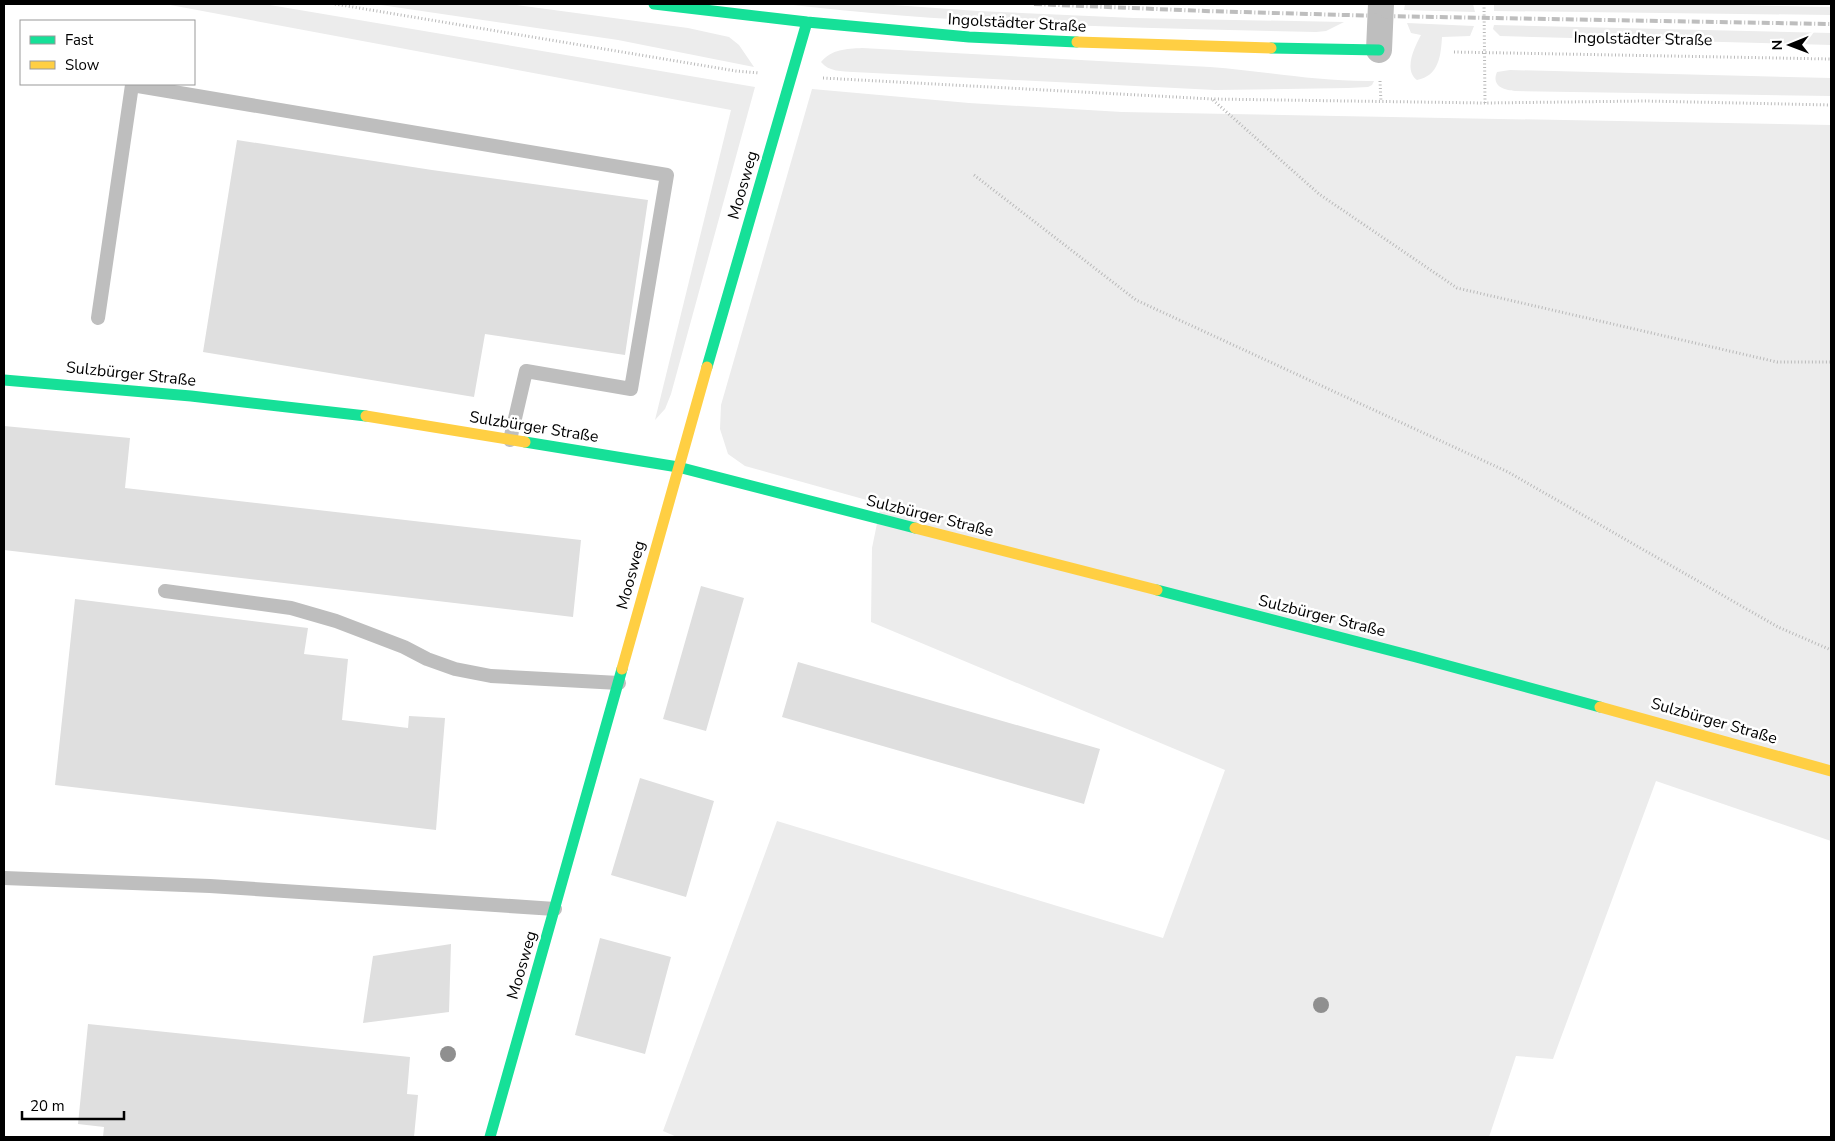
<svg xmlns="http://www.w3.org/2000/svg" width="1835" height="1141" viewBox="0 0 1835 1141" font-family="'Nunito Sans',sans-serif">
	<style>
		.green { fill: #ececec }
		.building { fill: #dfdfdf }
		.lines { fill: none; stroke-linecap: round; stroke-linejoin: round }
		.path { stroke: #b9b9b9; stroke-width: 3; stroke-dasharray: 1 2.5; stroke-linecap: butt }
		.lane { stroke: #bebebe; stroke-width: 14 }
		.street { stroke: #bebebe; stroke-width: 26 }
		.fast { stroke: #16e098; stroke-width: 11 }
		.slow { stroke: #ffcf43; stroke-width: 11 }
		.rail { stroke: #bebebe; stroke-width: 4; stroke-dasharray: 8 2.5 1 2.5; stroke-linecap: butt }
		.tree { fill: #8f8f8f }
		.labels { text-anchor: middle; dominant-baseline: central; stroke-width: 5; stroke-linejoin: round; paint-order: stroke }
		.street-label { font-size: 16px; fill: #000; stroke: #fff }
	</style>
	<rect width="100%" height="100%" fill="#fff"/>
	<path class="green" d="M165 4H264L755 87 671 394 665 409 655 420 731 110Z
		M374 4H509L688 28 729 37 739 45 754 67 618 40Z
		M784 4H879L978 11 1134 18 1344 22 1326 31 1316 32C1139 28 961 25 784 4Z
		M1405 4H1473L1475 12 1404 10Z
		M1494 4H1686L1831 7V15L1494 11Z
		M1407 23 1474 26 1470 36 1442 37C1441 55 1439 76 1417 80 1403 70 1415 46 1421 35L1411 33Z
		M1494 25 1831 33V45L1500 36 1493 29Z
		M862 48 1210 67C1265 71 1318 82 1374 81L1372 85 1368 87 1348 88 1215 90 853 72C842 71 829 72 821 62 832 49 846 49 862 48Z
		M1510 70 1831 78V96L1515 91C1504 90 1491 86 1497 72Z
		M812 89 969 103 1122 112 1831 125V841L1656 781 1553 1059 1516 1056 1489 1137H677L663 1131 777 821 1163 938 1225 770 871 622 872 548 881 504 745 466 728 454 720 429 721 405Z"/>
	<path class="building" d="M237 140 432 170 648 200 625 355 485 334 474 397 203 352Z
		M4 426 130 438 125 488 581 540 573 617 4 550Z
		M701 586 744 598 706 731 663 719Z
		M75 599 308 628 304 654 348 659 342 720 408 728 409 716 445 718 436 830 55 785Z
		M798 662 1100 749 1084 804 782 717Z
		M640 778 714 801 686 897 611 875Z
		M600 938 671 957 645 1054 575 1035Z
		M451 944 449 1012 363 1023 373 956Z
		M88 1024 410 1057 407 1094 418 1095 414 1137H103L104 1127 78 1124Z"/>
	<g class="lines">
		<path class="path" d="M335 4 736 71 759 73
			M1484 4 1485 103
			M1454 52 1831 59
			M823 78 1212 99 1485 103 1646 101 1831 105
			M1380 81 1381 102
			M1213 100 1319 194 1457 288 1777 362H1831
			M974 175 1136 300 1508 472 1778 627 1831 650"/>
		<path class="lane" d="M98 318 132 85 667 175 631 389 526 371 510 440
			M165 591 291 608 336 621 404 647 427 659 455 669 491 676 619 683
			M4 878 210 886 555 909"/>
		<path class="street" d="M1379 50 1381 4"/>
		<path class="fast" d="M654 4 807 22 969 37 1077 42
			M1271 48 1379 50
			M707 367 807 22
			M4 380 191 396 366 416
			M525 442 678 467 915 528
			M1157 590 1416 657 1600 707
			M490 1137 622 669"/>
		<path class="slow" d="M1077 42 1271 48
			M366 416 525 442
			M915 528 1157 590
			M622 669 707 367
			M1600 707 1831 771"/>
		<path class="rail" d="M1034 4 1205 11 1381 16 1831 24"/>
	</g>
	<g class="tree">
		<circle cx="1321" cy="1005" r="8"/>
		<circle cx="448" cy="1054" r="8"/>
	</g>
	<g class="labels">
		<g class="street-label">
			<text transform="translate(1017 23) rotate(3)">Ingolstädter Straße</text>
			<text transform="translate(1643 39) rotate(1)">Ingolstädter Straße</text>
			<text transform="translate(743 185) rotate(-74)">Moosweg</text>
			<text transform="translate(131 374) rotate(6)">Sulzbürger Straße</text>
			<text transform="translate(534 427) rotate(9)">Sulzbürger Straße</text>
			<text transform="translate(930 516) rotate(14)">Sulzbürger Straße</text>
			<text transform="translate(631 575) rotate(-75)">Moosweg</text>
			<text transform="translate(1322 616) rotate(14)">Sulzbürger Straße</text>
			<text transform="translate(1714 721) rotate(16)">Sulzbürger Straße</text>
			<text transform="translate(522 965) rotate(-74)">Moosweg</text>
		</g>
	</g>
	<rect width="1835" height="1141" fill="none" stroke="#000000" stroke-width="10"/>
	<rect x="20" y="20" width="175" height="65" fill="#ffffff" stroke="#999999"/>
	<rect x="30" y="36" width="25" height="8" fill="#16e098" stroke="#999999"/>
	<text x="65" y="45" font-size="15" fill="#000000">Fast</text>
	<rect x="30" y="61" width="25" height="8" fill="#ffcf43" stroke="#999999"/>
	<text x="65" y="70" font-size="15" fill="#000000">Slow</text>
	<g transform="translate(1790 45) rotate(269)" stroke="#ffffff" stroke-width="4" paint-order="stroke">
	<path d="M0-4L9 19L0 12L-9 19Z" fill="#000000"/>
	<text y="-8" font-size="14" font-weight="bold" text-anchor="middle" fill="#000000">N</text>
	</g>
	<path d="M22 1111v8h102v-8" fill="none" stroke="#000000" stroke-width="2.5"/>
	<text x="30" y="1111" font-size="15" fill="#000000" stroke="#ffffff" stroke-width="4" paint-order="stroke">20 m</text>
</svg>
